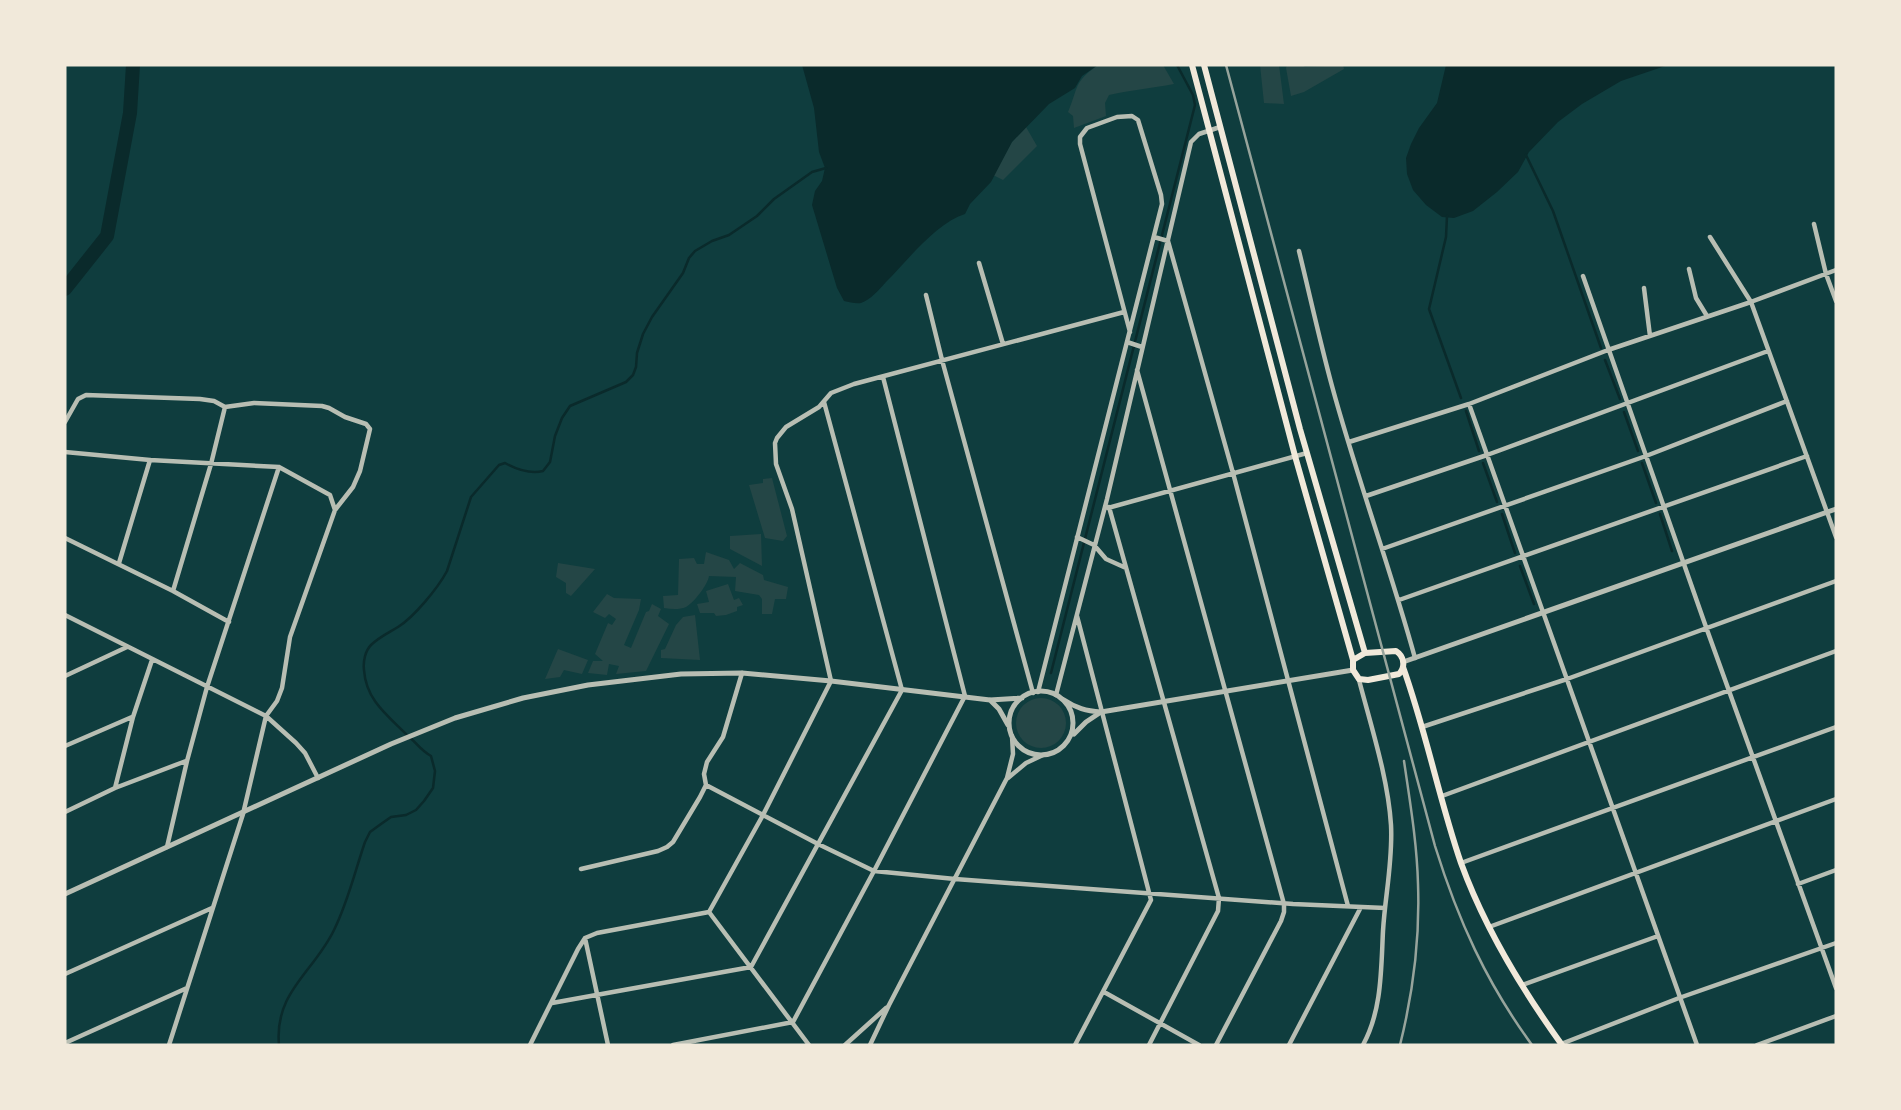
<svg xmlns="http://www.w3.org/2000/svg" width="1901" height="1110" viewBox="0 0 1901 1110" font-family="'IBM Plex Sans',sans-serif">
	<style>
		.green { fill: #244646 }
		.water { fill: #0a2a2b }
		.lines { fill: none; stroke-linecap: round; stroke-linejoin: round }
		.stream { stroke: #0a2a2b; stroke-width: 2.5 }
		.river { stroke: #0a2a2b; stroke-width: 14 }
		.minor { stroke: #b8beb3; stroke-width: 4.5 }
		.tertiary { stroke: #b8beb3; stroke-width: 5 }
		.secondary { stroke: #f1e9da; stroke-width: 6 }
		.rail { stroke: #97a49c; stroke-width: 2.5 }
	</style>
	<rect width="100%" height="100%" fill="#0f3d3e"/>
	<path class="green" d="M1098 65H1163L1174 84C1152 88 1131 90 1109 95L1105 103 1106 116 1074 128 1073 116 1068 112C1079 86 1073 83 1098 65Z
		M1260 65H1279L1284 104 1264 103Z
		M1287 65H1302L1305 67 1343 65 1344 69 1304 92 1291 96 1286 68Z
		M1026 127 1037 146 1003 180 993 175 1012 142Z
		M772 478 787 536 783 541 765 538 749 485 763 483V479Z
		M761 534 762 566 730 549V536Z
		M706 552 729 560 734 569 740 563 763 575 764 580 788 587 786 599H775L772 614H762V599L759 595 735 591 736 577 709 576C708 584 694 603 686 607 679 610 671 609 664 608L663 596 678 595 679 559 694 558 697 564H704Z
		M558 563 595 569 571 596 566 593V583L556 577Z
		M728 584 734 600 739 598 743 605 737 607V611L726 615 716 616 714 613H700L697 604 709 602 706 591Z
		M607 594 614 598 641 599 639 610 624 645 631 648 646 612 649 611 652 604 661 609 658 616 669 624 646 671 616 674 619 666 609 664 607 675 588 673 593 661H603L595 654 608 623 612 625 616 619 609 614 605 618 593 612Z
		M695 615 700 660 661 658V650L665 649 676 625 683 617Z
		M558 649 588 660 582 674 564 670 560 677 545 679Z
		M1016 723a25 25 0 1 1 50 0a25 25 0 1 1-50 0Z"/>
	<path class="water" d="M802 65H1098L1082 76 1075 88 1049 104 1012 142 991 182 970 204 965 214C936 223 908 260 886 282 880 289 870 300 861 303 856 304 849 302 844 301L837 288 812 205 815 191 822 181 825 168 819 152 814 108Z
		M1446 65H1668L1621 81 1582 104 1558 122 1529 152 1518 172 1497 192 1473 211 1454 218 1442 217 1426 205 1413 190 1407 174 1406 158 1411 144 1419 128 1437 103Z"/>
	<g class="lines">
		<path class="stream" d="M1526 155 1553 211 1601 348
			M1447 216 1446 237 1429 309 1461 398
			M1605 360 1620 399
			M1466 411 1479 451
			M1624 412 1638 451
			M1483 463 1497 502
			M1642 463 1656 503
			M1502 514 1515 553
			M1660 514 1672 551
			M1520 566 1534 604
			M1051 673 1195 105 1193 95 1177 65
			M279 1045C274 992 314 972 334 930 348 902 355 871 365 842L370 832 381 824 391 817 406 815 416 810 424 801 433 788 435 771 431 756C420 750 416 742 407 735 387 715 366 700 364 670 363 662 365 651 371 645 379 637 388 633 398 627 414 617 438 588 447 571L471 497 499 465 505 463C516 469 531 474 543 471L550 462 555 436 562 418 570 406 626 382 633 375 636 367 637 353 643 334 652 317 683 273 689 258 695 251 712 241 729 235 757 216 774 199 812 172 826 168"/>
		<path class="river" d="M65 289 107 236 130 113 133 65"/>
		<path class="minor" d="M1814 224 1826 274 1836 301
			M1154 237 1168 241 1233 473 1348 906
			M1710 237 1751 302 1836 537
			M1299 251C1310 296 1320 342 1332 386 1357 478 1390 567 1415 658
			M979 263 1003 344
			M1689 269 1696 298 1707 316
			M1583 276 1706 627 1836 988
			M1644 288 1650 336
			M926 295 942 360 1033 693
			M1127 342 1142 347
			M1137 370 1284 904V912L1281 921 1216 1045
			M1469 404 1697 1045
			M65 422 78 399 86 395 200 399 214 401 225 407 254 403 322 406 329 408 345 417 366 424 370 429 360 471 353 487 335 510 290 637 282 688 277 701 266 716 243 814 169 1045
			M1349 442 1469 404 1608 350 1748 303 1836 270
			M65 452 150 460 279 467 330 495 335 510
			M1366 496 1487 455 1768 351
			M1109 507 1219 898 1218 911 1149 1045
			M1108 508 1307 453
			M1077 537 1094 545 1106 559 1126 568
			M65 538 173 591 229 622
			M1382 549 1646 456 1787 401
			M119 563 150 460
			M173 591 211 464 225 407
			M1399 600 1807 456
			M65 615 266 716 296 743 305 753 318 778
			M65 676 127 647
			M1359 680C1371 726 1388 778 1391 825 1393 861 1385 896 1383 931 1381 970 1382 1010 1363 1045
			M1038 692 1162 204 1161 195 1138 120 1132 116 1117 117 1087 128 1080 137V144L1130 332
			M1056 695 1107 499 1191 142 1199 134 1220 127
			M1422 727 1567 679 1836 581
			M65 746 132 717
			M1008 778 1026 763 1043 755
			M706 785 818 844 874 871 955 879 1293 904 1385 908
			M115 788 133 717 152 660
			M1442 796 1836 651
			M65 812 115 788 186 761
			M167 847 187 761 207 687 279 467
			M1461 863 1836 727
			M581 869 658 851 667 847 673 842 700 797 706 785 704 774 707 762 723 737 742 673
			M1798 884 1836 870
			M709 912 809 1045
			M1489 927 1836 799
			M585 938 597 933 709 912 763 815 831 681 792 509 776 464 775 443 777 438 786 427 819 407 831 393 854 384 1124 312
			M585 938 608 1045
			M65 974 212 908
			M1522 985 1658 936
			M1104 992 1199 1045
			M552 1003 751 967 902 690 824 402
			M65 1043 187 988
			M1561 1044 1679 998 1836 943
			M530 1045 578 949 585 938
			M673 1045 793 1022 874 871 965 696 883 377
			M845 1045 886 1008
			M870 1045 889 1005 1007 778 1013 754 1012 736
			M1075 1045 1151 900 1077 616
			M1289 1045 1361 907
			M1757 1045 1836 1016"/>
		<path class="tertiary" d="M1403 662 1836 509
			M1009 723a32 32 0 1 1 64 0a32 32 0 1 1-64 0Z
			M990 700 999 709 1008 725
			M1064 700C1076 708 1086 711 1101 712L1353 670
			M1074 734 1086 722 1101 712
			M65 894 391 744 455 718 523 698 588 685 681 674 742 673 831 681 990 700 1022 698"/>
		<path class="secondary" d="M1192 65 1295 456 1353 660V670L1359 679 1368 680 1399 674C1406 667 1404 656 1396 651L1365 653 1353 660
			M1204 65 1300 429 1365 653
			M1403 667C1426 731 1439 799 1461 863 1485 929 1521 988 1562 1045"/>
		<path class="rail" d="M1226 65 1435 846C1458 920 1486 982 1532 1045
			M1400 1045C1413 993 1420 938 1418 884 1417 843 1410 802 1404 761"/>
	</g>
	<rect width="1901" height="1110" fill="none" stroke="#f1e9da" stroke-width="133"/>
</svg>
